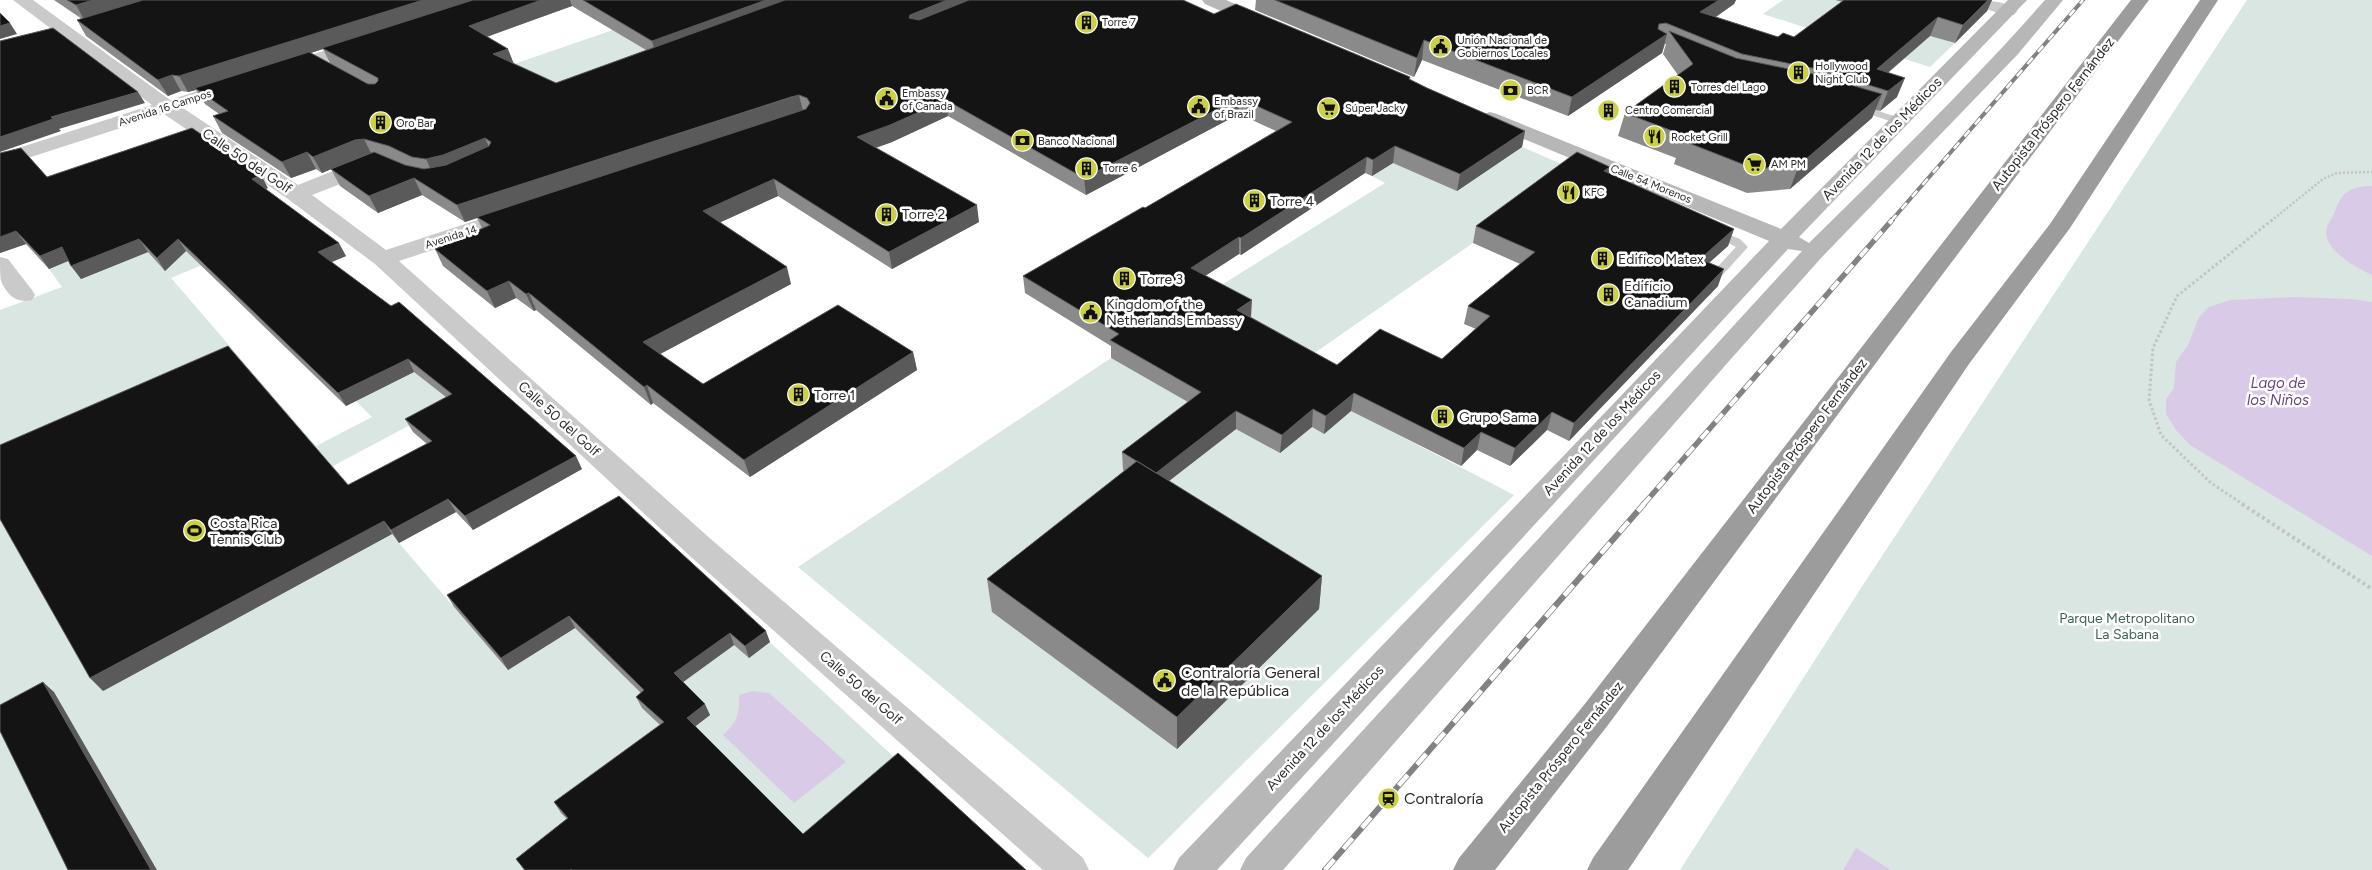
<svg xmlns="http://www.w3.org/2000/svg" width="2372" height="870" viewBox="0 0 2372 870" font-family="Figtree,sans-serif">
	<style>
		.green { fill: #dae6e1 }
		.water { fill: #d9cbe7 }
		.lines { fill: none; stroke-linecap: round; stroke-linejoin: round }
		.path-far2 { stroke: #c4c4c4; stroke-width: 2.5; stroke-dasharray: 2 2; stroke-linecap: butt }
		.path-far1 { stroke: #c4c4c4; stroke-width: 3; stroke-dasharray: 2.5 2.5; stroke-linecap: butt }
		.path { stroke: #c4c4c4; stroke-width: 4; stroke-dasharray: 3 3; stroke-linecap: butt }
		.service { fill: #cacaca; fill-rule: evenodd }
		.minor { fill: #cacaca; fill-rule: evenodd }
		.secondary { fill: #b7b7b7; fill-rule: evenodd }
		.trunk { fill: #9c9c9c; fill-rule: evenodd }
		.rail-far2-casing { stroke: #828282; stroke-width: 4 }
		.rail-far1-casing { stroke: #828282; stroke-width: 5.5 }
		.rail-casing { stroke: #828282; stroke-width: 6 }
		.rail-far2 { stroke: #fff; stroke-width: 2.5; stroke-dasharray: 8; stroke-linecap: butt }
		.rail-far1 { stroke: #fff; stroke-width: 4; stroke-dasharray: 11; stroke-linecap: butt }
		.rail { stroke: #fff; stroke-width: 4.5; stroke-dasharray: 14; stroke-linecap: butt }
		.wall { fill: #8a8a8a; fill-rule: evenodd }
		.shaded-wall { fill: #5a5a5a }
		.building { fill: #141414; stroke: #5a5a5a }
		.labels { text-anchor: middle; dominant-baseline: central; stroke-width: 5; stroke-linejoin: round; paint-order: stroke }
		.far-poi-label { font-size: 11px; fill: #2d2d2d; stroke: #fff; text-anchor: start }
		.far-street-label { font-size: 11px; fill: #2d2d2d; stroke: #fff }
		.street-label { font-size: 14px; fill: #2d2d2d; stroke: #fff }
		.poi-label { font-size: 14px; fill: #2d2d2d; stroke: #fff; text-anchor: start }
		.park-label { font-size: 14px; fill: #406457; stroke: #fff }
		.water-label { font-size: 15px; font-style: italic; fill: #664586; stroke: #fff }
		.near-poi-label { font-size: 16px; fill: #2d2d2d; stroke: #fff; text-anchor: start }
	</style>
	<rect width="100%" height="100%" fill="#fff"/>
	<path class="green" d="M1783 0H1835L1875 13 1869 18 1955 43 1930 67 1763 14Z
		M2247 0H2372V870H1680L1863 585Z
		M613 30 656 56 563 92 514 64Z
		M1522 147 1573 169 1473 243 1300 363 1207 294 1385 183 1372 176 1393 163Z
		M302 223 171 278 316 446 372 417 356 401 449 355 485 385 333 466 508 670 682 561 1016 870H0V310L62 287 49 269 71 260 178 240Z
		M1111 358 1280 453 1312 427 1324 434 1333 426 1339 404 1514 495 1148 858 798 567Z"/>
	<path class="water" d="M2372 186V275C2357 268 2333 255 2327 238 2324 228 2329 224 2333 216 2341 195 2346 186 2372 186Z
		M2293 297 2351 299 2372 302V556L2190 445 2176 430 2166 414V399L2174 388 2176 362 2188 345 2199 317 2209 307 2230 300Z
		M753 691 769 693 846 762 794 803 723 735C738 721 739 715 739 695Z
		M1856 848 1891 870H1843Z"/>
	<g class="lines">
		<path class="path-far2" d="M2271 221 2323 179 2337 173 2372 172"/>
		<path class="path-far1" d="M2244 505 2211 483 2161 435 2149 400 2153 348 2177 296 2272 220"/>
		<path class="path" d="M2242 504 2372 589"/>
		<path class="service" d="M1857 104 1903 119 1904 121 1899 124 1853 109 1852 107Z
			M1714 229 1740 239 1748 247 1719 279 1715 280 1709 276 1736 247 1710 234 1708 232Z"/>
		<path class="minor" d="M13 0H33L170 100 228 81 235 79 242 81 245 85 242 89 183 108 298 185 363 159 371 158 379 159 382 164 379 169 312 195 386 250 508 210 516 208 524 210 527 215 524 220 399 261 713 541 1083 858 1089 870H1043L691 557 375 264 288 199 164 114 0 167V154L152 105Z
			M1967 0C1982 0 2008 0 2017 11L2014 15 2008 16 1970 4Z
			M361 39 368 41 370 45 368 49 283 76 276 74 273 70 276 66Z
			M0 257 8 259 32 290 35 295 32 300C17 304 7 295 1 281 0 275 0 264 0 257Z"/>
		<path class="secondary" d="M1202 0H1226L1269 19 1272 23 1269 27H1257L1205 4Z
			M2008 0H2027L1799 237 1809 243C1889 164 1970 85 2045 0H2063L2018 54 1822 257 1730 360 1283 870H1240L1246 858 1802 251 1788 249 1217 870H1173L1179 858 1769 241 1483 122 1480 118 1483 114 1490 112 1497 114 1781 229Z"/>
		<path class="trunk" d="M2131 0H2149L1887 348 1608 725 1495 870H1453L1459 858 1584 705Z
			M2200 0H2218L2070 228 1969 364 1628 870H1587L1593 858 1951 352 2050 224Z"/>
		<defs>
			<path id="rail-far2" d="M1891 221 2083 0"/>
			<path id="rail-far1" d="M1643 505 1892 220"/>
			<path id="rail" d="M1325 870 1644 504"/>
		</defs>
		<use href="#rail-far2" class="rail-far2-casing"/>
		<use href="#rail-far1" class="rail-far1-casing"/>
		<use href="#rail" class="rail-casing"/>
		<use href="#rail-far2" class="rail-far2"/>
		<use href="#rail-far1" class="rail-far1"/>
		<use href="#rail" class="rail"/>
	</g>
	<path class="wall" d="M54 0H1183L1214 14 1409 80 1525 131 1522 147 1457 191 1393 163 1372 176 1365 173 1241 255 1239 254 1205 276 1251 317 1337 365 1442 359 1476 329 1464 324 1468 306 1520 264 1473 243 1476 226 1610 167 1608 173 1734 229 1728 246 1709 263 1718 286 1569 441 1547 430 1510 466 1477 450 1461 466 1351 411 1324 434 1312 427 1280 453 1236 429 1169 481 1322 576 1319 609 1177 749 992 612 987 579 1124 471 1123 470 1122 452 1188 402 1111 358V346L1025 293 1023 276 1145 208 1276 131 1239 114 1086 195 948 116 892 142 876 148 979 222 892 269 778 196 720 222 791 284 660 354 703 384 913 352 917 370 750 477 653 403 651 405 536 310 534 311 516 298 495 308 443 266 435 249 482 228 477 218 465 222 422 195 378 213 340 186 331 169 322 173 316 169 291 178 222 133 213 116 219 114 205 104 196 90 188 92 181 91 168 96 86 36 77 20 82 19ZM572 6 646 50 556 83 514 64 487 37ZM323 49 330 63 311 53Z
		M1256 0H1736L1734 4 1716 17 1778 37H1794L1842 2 1835 0H1992L1987 11 1955 43 1930 36 1888 73 1897 97 1880 111 1875 110 1872 118 1790 189 1747 193 1674 164 1676 158 1618 136 1625 113 1678 75 1663 54 1666 44H1665L1662 53 1568 116 1422 60 1414 77 1255 10Z
		M0 153 47 177 268 188 265 189 346 256 331 262 582 469 473 530 456 512 399 543 392 534 103 691 348 485 427 444 413 432 405 419 446 397 414 372 346 406 186 251 165 271 148 252 81 279 69 260 49 269 26 244 0 253Z
		M619 496 770 642 749 658 734 645 683 682 710 715 695 726 803 834 1026 870H524L516 859 567 819 561 813 554 802 660 725 642 708 636 697 641 693 575 628 508 670 454 607 447 595Z"/>
	<path class="shaded-wall" d="M93 0H150L85 21 76 5Z
		M423 0H477L322 48 323 49 197 89 195 88 196 90 188 92 179 76Z
		M541 0H570L572 6 475 41 469 26Z
		M766 0H811L656 56 652 41Z
		M947 0H985L911 33 909 18 910 15Z
		M1719 0H1736L1734 4 1695 31 1700 12Z
		M1988 0H1992L1987 11 1955 43 1963 25Z
		M1938 17 1930 36 1872 86 1877 69Z
		M10 23 17 34 0 39V26Z
		M1667 34 1662 53 1568 116 1572 97Z
		M1424 40 1422 60 1414 77 1417 58Z
		M508 49 514 64 493 54Z
		M172 75 181 91 168 96 158 80Z
		M1905 78 1897 97 1880 111 1888 91Z
		M138 92 145 103 59 129 61 131 0 152V137L51 117Z
		M1882 94 1872 118 1790 189 1799 165Z
		M799 95 803 111 465 222 457 205Z
		M1239 98V114L1086 195 1084 178Z
		M946 100 948 116 892 142 860 153 857 137Z
		M1525 131 1522 147 1457 191 1460 174Z
		M485 138 492 154 434 176 426 159Z
		M364 139 372 155 363 156 322 173 313 157 355 140Z
		M1395 146 1393 163 1372 176 1373 160Z
		M307 152 316 169 291 178 282 162Z
		M1367 157 1365 173 1241 255V238Z
		M1610 167 1606 183 1604 171Z
		M261 175 268 188 259 191 252 179Z
		M414 178 422 195 378 213 369 196Z
		M774 179 778 196 708 228 703 211Z
		M977 205 979 222 892 269 889 252Z
		M1734 229 1728 246 1694 276 1700 259Z
		M16 231 26 244 0 253V237Z
		M1239 237V254L1191 285V268Z
		M139 239 148 252 81 279 71 266Z
		M178 239 186 251 165 271 157 258Z
		M339 243 346 256 325 265 318 252Z
		M62 247 71 260 49 269 40 256Z
		M787 267 791 284 649 360 643 342Z
		M1724 269 1718 286 1569 441 1574 423Z
		M509 281 516 298 495 308 487 291Z
		M529 293 536 310 534 311 526 294Z
		M1252 300 1251 317 1237 310Z
		M913 352 917 370 750 477 744 460Z
		M408 359 414 372 346 406 338 393Z
		M647 385 653 403 651 405 644 387Z
		M1354 393 1351 411 1324 434 1326 416Z
		M1313 409 1312 427 1280 453 1282 435Z
		M1236 411V429L1156 491 1155 473Z
		M1552 412 1547 430 1510 466 1515 448Z
		M1481 432 1477 450 1461 466 1464 448Z
		M576 456 582 469 473 530 465 516Z
		M448 499 456 512 399 543 391 530Z
		M384 521 392 534 103 691 90 678Z
		M1322 576 1319 609 1177 749V717Z
		M569 616 575 628 508 670 501 658Z
		M766 631 770 642 749 658 745 646Z
		M730 633 734 645 679 685 674 673Z
		M43 682 54 692 157 870H151Z
		M705 704 710 715 692 729 687 718Z"/>
	<path class="building" d="M67 0H93L76 5Z
		M143 0H423L179 76 172 75 158 80 77 20Z
		M473 0H541L469 26 508 49 493 54 556 83 785 0H947L910 15 909 18 919 20 969 0H1183L1214 14 1236 4 1410 77 1409 79 1427 88 1525 131 1460 174 1395 146 1373 160 1367 157 1241 238 1239 237 1191 268 1252 300 1237 310 1337 365 1380 329 1442 359 1490 316 1468 306 1535 252 1476 226 1577 152 1610 167 1604 171 1734 229 1700 259 1724 269 1574 423 1552 412 1515 448 1481 432 1464 448 1354 393 1326 416 1313 409 1282 435 1236 411 1156 473 1122 452 1201 392 1110 340 1119 334 1023 276 1143 207 1145 208 1292 122 1239 98 1084 178 946 100 890 125 857 137 977 205 889 252 774 179 703 211 787 267 643 342 703 384 838 305 913 352 744 460 647 385 644 387 529 293 526 294 509 281 487 291 435 249 490 225 477 217 806 109 810 103 807 98 799 95 791 97 457 205 414 178 369 196 331 169 374 152 405 165 424 169 446 165 489 146 491 142 485 138 443 155 426 159 412 157 389 146 364 139 355 140 313 157 307 152 282 162 213 116 228 111 195 88 309 52 368 84H375L378 81V78L322 48Z
		M583 0H766L652 41Z
		M1275 0H1719L1700 12 1778 37 1783 33 1794 37 1844 0H1988L1963 25 1938 17 1877 69 1905 78 1888 91 1817 69 1742 54 1666 23 1659 24 1658 29 1667 34 1572 97 1424 40 1417 58Z
		M0 13 10 23 0 26Z
		M53 28 138 92 51 117 53 119 0 137V41Z
		M1669 31 1736 58 1813 74 1882 94 1799 165 1755 169 1681 140 1686 136 1625 113 1693 64Z
		M192 128 261 175 252 179 339 243 318 252 391 306 399 302 576 456 465 516 448 499 391 530 384 521 90 678 0 519V445L228 346 348 485 432 441 405 419 452 394 408 359 338 393 178 239 157 258 139 239 71 266 62 247 40 256 16 231 0 237V153L21 148 47 177Z
		M1137 461 1322 576 1177 717 987 579Z
		M619 496 766 631 745 646 730 633 674 673 705 704 687 718 803 834 898 753 1026 870H572L571 869 570 870H525L516 859 568 818 554 802 664 722 636 697 644 690 569 616 501 658 447 595Z
		M43 682 151 870H68L0 731V705Z"/>
	<defs>
		<symbol id="building-disc" viewBox="-11 -11 22 22"><circle r="9.5" fill="#cbd143" stroke="#fff"/><path d="M-4-6H4V6H1V3H-1V6H-4ZM-2.5-4.3h1.7v1.8h-1.7ZM.8-4.3h1.7v1.8H.8ZM-2.5-1h1.7V.8h-1.7ZM.8-1h1.7V.8H.8Z" fill="#111"/></symbol>
		<symbol id="civic-disc" viewBox="-11 -11 22 22"><circle r="9.5" fill="#cbd143" stroke="#fff"/><path d="M-.6-6.5H3V-4.5H.6V-3L4-1V1h2V6H-6V1h2V-1L-.6-3ZM-1.2 2.5V6h2.4V2.5Z" fill="#111"/></symbol>
		<symbol id="bank-disc" viewBox="-11 -11 22 22"><circle r="9.5" fill="#cbd143" stroke="#fff"/><path d="M-6-4H6V4H-6ZM0-2.3a2.3 2.3 0 1 0 0 4.6a2.3 2.3 0 1 0 0-4.6Z" fill="#111"/></symbol>
		<symbol id="supermarket-disc" viewBox="-11 -11 22 22"><circle r="9.5" fill="#cbd143" stroke="#fff"/><path d="M-6-5.5h2.5l.6 2H6L4.5 2H-2.5L-4.4-4H-6ZM-1.5 3.2a1.3 1.3 0 1 0 .1 0ZM3 3.2a1.3 1.3 0 1 0 .1 0Z" fill="#111"/></symbol>
		<symbol id="restaurant-disc" viewBox="-11 -11 22 22"><circle r="9.5" fill="#cbd143" stroke="#fff"/><path d="M-5-6h1v4h1v-4h1v4h1v-4h1v5L-1.5 .5V6h-2V.5L-5-1ZM5-6V6H3V1.5H1.5Q1.5-4 5-6Z" fill="#111"/></symbol>
		<symbol id="stadium-disc" viewBox="-11 -11 22 22"><circle r="9.5" fill="#cbd143" stroke="#fff"/><path d="M0-5a6.5 5 0 1 0 0 10a6.5 5 0 1 0 0-10ZM-3.5-1.8h7v3.6h-7Z" fill="#111"/></symbol>
		<symbol id="station-disc" viewBox="-11 -11 22 22"><circle r="9.5" fill="#cbd143" stroke="#fff"/><path d="M-3-6H3Q5-6 5-4V2Q5 4 3 4L4.5 6H3L1.5 4h-3L-3 6H-4.5L-3 4Q-5 4-5 2V-4Q-5-6-3-6ZM-3.5-4v3h7v-3ZM-3.5 1v1.5H-2V1ZM2 1v1.5H3.5V1Z" fill="#111"/></symbol>
	</defs>
	<g fill-rule="evenodd">
		<use href="#building-disc" x="1074" y="10" width="25" height="25"/>
		<use href="#civic-disc" x="1428" y="34" width="25" height="25"/>
		<use href="#building-disc" x="1786" y="60" width="25" height="25"/>
		<use href="#building-disc" x="1662" y="74" width="25" height="25"/>
		<use href="#bank-disc" x="1498" y="78" width="25" height="25"/>
		<use href="#civic-disc" x="874" y="86" width="25" height="25"/>
		<use href="#civic-disc" x="1186" y="94" width="25" height="25"/>
		<use href="#supermarket-disc" x="1316" y="96" width="25" height="25"/>
		<use href="#building-disc" x="1596" y="98" width="25" height="25"/>
		<use href="#building-disc" x="368" y="110" width="25" height="25"/>
		<use href="#restaurant-disc" x="1642" y="124" width="25" height="25"/>
		<use href="#bank-disc" x="1010" y="128" width="25" height="25"/>
		<use href="#supermarket-disc" x="1742" y="152" width="25" height="25"/>
		<use href="#building-disc" x="1074" y="156" width="25" height="25"/>
		<use href="#restaurant-disc" x="1556" y="180" width="25" height="25"/>
		<use href="#building-disc" x="1242" y="188" width="25" height="25"/>
		<use href="#building-disc" x="874" y="202" width="25" height="25"/>
		<use href="#building-disc" x="1590" y="246" width="25" height="25"/>
		<use href="#building-disc" x="1112" y="266" width="25" height="25"/>
		<use href="#building-disc" x="1596" y="282" width="25" height="25"/>
		<use href="#civic-disc" x="1078" y="300" width="25" height="25"/>
		<use href="#building-disc" x="786" y="382" width="25" height="25"/>
		<use href="#building-disc" x="1430" y="404" width="25" height="25"/>
		<use href="#stadium-disc" x="182" y="518" width="25" height="25"/>
		<use href="#civic-disc" x="1152" y="668" width="25" height="25"/>
		<use href="#station-disc" x="1376" y="786" width="25" height="25"/>
	</g>
	<g class="labels">
		<g class="far-poi-label">
			<text x="1102" y="22">Torre 7</text>
			<text x="1457" y="40">Unión Nacional de<tspan x="1457" dy="13">Gobiernos Locales</tspan></text>
			<text x="1815" y="66">Hollywood<tspan x="1815" dy="13">Night Club</tspan></text>
			<text x="1691" y="87">Torres del Lago</text>
			<text x="1527" y="90">BCR</text>
			<text x="902" y="93">Embassy<tspan x="902" dy="13">of Canada</tspan></text>
			<text x="1214" y="101">Embassy<tspan x="1214" dy="13">of Brazil</tspan></text>
			<text x="1345" y="108">Súper Jacky</text>
			<text x="1625" y="110">Centro Comercial</text>
			<text x="396" y="123">Oro Bar</text>
			<text x="1671" y="137">Rocket Grill</text>
			<text x="1038" y="141">Banco Nacional</text>
			<text x="1771" y="164">AM PM</text>
			<text x="1103" y="168">Torre 6</text>
			<text x="1584" y="192">KFC</text>
		</g>
		<g class="far-street-label">
			<text transform="translate(165 108) rotate(-18)">Avenida 16 Campos</text>
			<text transform="translate(1651 184) rotate(22)">Calle 54 Morenos</text>
			<text transform="translate(451 237) rotate(-18)">Avenida 14</text>
		</g>
		<g class="street-label">
			<text transform="translate(2053 114) rotate(-52)">Autopista Próspero Fernández</text>
			<text transform="translate(1882 139) rotate(-46)">Avenida 12 de los Médicos</text>
			<text transform="translate(247 161) rotate(34)">Calle 50 del Golf</text>
			<text transform="translate(559 419) rotate(42)">Calle 50 del Golf</text>
			<text transform="translate(1602 433) rotate(-47)">Avenida 12 de los Médicos</text>
			<text transform="translate(1807 436) rotate(-53)">Autopista Próspero Fernández</text>
			<text transform="translate(861 688) rotate(41)">Calle 50 del Golf</text>
			<text transform="translate(1325 728) rotate(-47)">Avenida 12 de los Médicos</text>
			<text transform="translate(1561 757) rotate(-51)">Autopista Próspero Fernández</text>
		</g>
		<g class="poi-label">
			<text x="1270" y="201">Torre 4</text>
			<text x="902" y="214">Torre 2</text>
			<text x="1618" y="259">Edifico Matex</text>
			<text x="1140" y="279">Torre 3</text>
			<text x="1624" y="286">Edificio<tspan x="1624" dy="16">Canadium</tspan></text>
			<text x="1106" y="304">Kingdom of the<tspan x="1106" dy="16">Netherlands Embassy</tspan></text>
			<text x="814" y="395">Torre 1</text>
			<text x="1459" y="417">Grupo Sama</text>
			<text x="210" y="523">Costa Rica<tspan x="210" dy="16">Tennis Club</tspan></text>
		</g>
		<g class="park-label">
			<text x="2127" y="618">Parque Metropolitano<tspan x="2127" dy="16">La Sabana</tspan></text>
		</g>
		<g class="water-label">
			<text x="2278" y="383">Lago de<tspan x="2278" dy="17">los Niños</tspan></text>
		</g>
		<g class="near-poi-label">
			<text x="1181" y="672">Contraloría General<tspan x="1181" dy="18">de la República</tspan></text>
			<text x="1404" y="798">Contraloría</text>
		</g>
	</g>
</svg>
